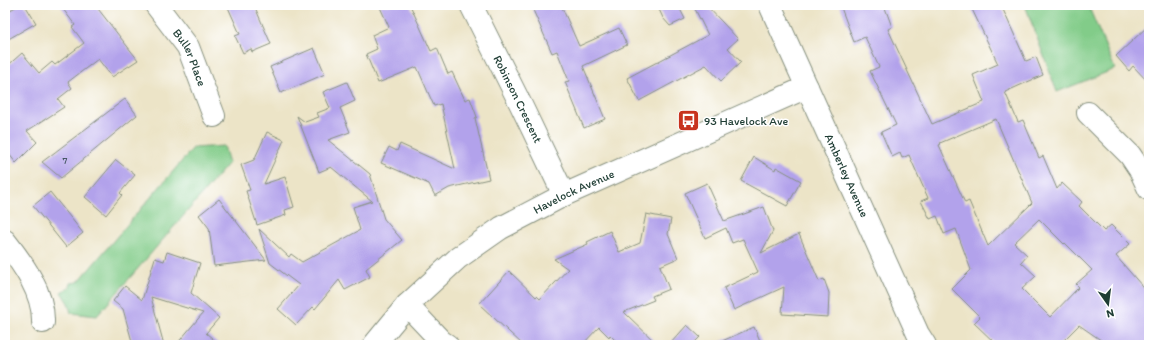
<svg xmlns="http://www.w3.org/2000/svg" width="1154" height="350" viewBox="0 0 1154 350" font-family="Itim,sans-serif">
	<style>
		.green { fill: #82cc89; stroke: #50845e }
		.building { fill: #b2a2eb; fill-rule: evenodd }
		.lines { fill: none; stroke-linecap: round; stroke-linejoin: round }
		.minor-casing { stroke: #86907e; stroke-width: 24 }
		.minor { stroke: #fff; stroke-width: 22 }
		.labels { text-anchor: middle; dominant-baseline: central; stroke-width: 3; stroke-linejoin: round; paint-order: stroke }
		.number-label { font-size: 10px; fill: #445662 }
		.street-label { font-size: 12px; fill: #1f3d34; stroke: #fff }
		.poi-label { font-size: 12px; fill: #1f3d34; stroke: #fff; text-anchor: start }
	</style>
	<rect width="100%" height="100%" fill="#fff"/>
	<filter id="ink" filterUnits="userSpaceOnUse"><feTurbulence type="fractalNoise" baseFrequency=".025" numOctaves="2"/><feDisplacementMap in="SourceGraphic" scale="8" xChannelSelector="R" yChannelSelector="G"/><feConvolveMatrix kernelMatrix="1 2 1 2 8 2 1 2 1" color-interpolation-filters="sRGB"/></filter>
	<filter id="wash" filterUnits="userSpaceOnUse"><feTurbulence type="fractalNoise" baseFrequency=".012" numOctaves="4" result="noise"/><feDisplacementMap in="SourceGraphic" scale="16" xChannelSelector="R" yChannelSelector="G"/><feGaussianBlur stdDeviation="0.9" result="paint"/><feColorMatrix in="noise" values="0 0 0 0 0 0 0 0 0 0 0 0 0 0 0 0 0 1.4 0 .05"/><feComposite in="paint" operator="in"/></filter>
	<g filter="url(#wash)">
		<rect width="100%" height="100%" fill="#ece4c7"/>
		<path class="green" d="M1025 5H1088L1115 69 1057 92Z
			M224 146 229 163 97 316 71 313 68 303 61 292 70 287 71 283 78 282 193 148Z"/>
		<g id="blocks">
			<path class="building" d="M19 5H25L36 23 5 41V13Z
				M60 5H95L138 60 112 77 98 59 68 82 72 88 58 99 64 107 27 131 37 142 16 163 5 149V68L22 53 39 73 52 62 55 65 84 43 72 27 75 25Z
				M227 5H254L271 44 252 52 251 49 243 53 235 36 240 34Z
				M379 5H410L431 51 437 48 448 74 452 72 465 100 470 98 477 117 475 118 489 179 449 188 435 196 429 184 381 163 389 147 397 151 400 144 455 169 441 104 434 106 417 67 378 83 366 54 377 49 372 35 389 27Z
				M544 5H561L579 46 619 28 627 45 583 66 605 119 584 128 565 82 569 81 557 51 552 53 533 10Z
				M657 5H678L685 19 670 26 663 18Z
				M693 5H706L738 39 728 48 741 62 721 81 706 65 639 101 627 78 708 35Z
				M840 5H884L892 27 888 29 932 124 984 102 973 75 998 64 970 5H1001L1026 61 1036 57 1043 75 1005 92 1018 122 1023 120 1039 158 1043 156 1057 189 1062 183 1082 202 1079 206 1104 231 1111 225 1130 244 1116 256 1149 294V345H1108L1079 325 1059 345H997L974 323 980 317 952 289 971 270 956 229 944 234 937 216 930 219 921 201 928 198 909 155 902 158 900 153 892 157 881 132 896 125 870 71 879 67 865 37 854 42ZM996 119 1032 203 988 246 969 201 965 203 939 145 941 144 940 143ZM1039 219 1064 244 1065 243 1092 270 1076 284 1079 287 1050 317 1022 289 1036 276 1021 262 1027 255 1014 243Z
				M1149 25V83L1133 66 1129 71 1116 56Z
				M314 48 325 74 281 93 270 67Z
				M347 82 355 101 340 108 350 132 328 140 370 174 384 219 402 240 366 269 370 277 345 290 339 280 315 309 313 307 296 325 278 309 299 285 270 263 259 229 289 257 291 254 302 262 360 230 353 207 372 201 331 167 319 172 297 116 305 122 319 117 317 113 330 108 323 92Z
				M125 99 137 115 61 178 42 162Z
				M267 132 284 140 264 184 285 177 294 207 285 210 286 215 257 225 246 191 250 190 241 165 254 160Z
				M754 157 775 170 776 167 801 181 787 206 741 181Z
				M116 160 135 175 120 193 122 195 106 215 85 197Z
				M707 183 724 221 764 207 773 231 761 253 799 234 819 281 824 279 829 293 828 317 782 314 784 287 734 310 724 288 758 272 743 239 732 243 726 228 705 238 685 193Z
				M50 192 83 233 66 247 33 206Z
				M219 199 266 260 214 266 209 228 199 215Z
				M646 214 671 219 668 234 678 258 660 266 669 289 652 296 654 300 624 312 658 345H620L610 335 609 337 599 327 582 345H523L479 304 509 271 536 297 537 296 540 299 568 269 554 259 588 244 587 242 610 231 619 252 640 243Z
				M167 252 200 263 191 293 219 318 206 333 220 345H176L203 313 151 297 164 345H133L123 309 113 301 125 286 142 300 155 258 164 261Z
				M687 325 700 337 692 345H669Z
				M754 327 762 345H713Z"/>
		</g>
	</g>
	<g filter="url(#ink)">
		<use href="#blocks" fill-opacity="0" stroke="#86907e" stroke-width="1"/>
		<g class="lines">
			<defs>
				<g id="minor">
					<path id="s1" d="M156 5 188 47 214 116"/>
					<path id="s2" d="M471 5 521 105 564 195"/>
					<path id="s3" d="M770 5 918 334 925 345"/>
					<path d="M1088 113 1130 155 1140 170 1149 189"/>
					<path d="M5 241C23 264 44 293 43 322"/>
					<path d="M407 305 442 342 447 345"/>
					<path id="s4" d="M374 345 407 305 458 258 501 228 564 195 807 87"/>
				</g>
			</defs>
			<use href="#minor" class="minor-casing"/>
			<use href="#minor" class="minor"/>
		</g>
	</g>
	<defs>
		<symbol id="bus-square" viewBox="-11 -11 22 22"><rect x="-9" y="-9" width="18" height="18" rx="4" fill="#c8321e" stroke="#fff"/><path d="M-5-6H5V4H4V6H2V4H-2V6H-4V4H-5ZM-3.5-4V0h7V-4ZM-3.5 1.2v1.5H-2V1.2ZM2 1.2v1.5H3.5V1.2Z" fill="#fff"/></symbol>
	</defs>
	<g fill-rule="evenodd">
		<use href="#bus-square" x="676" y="108" width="25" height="25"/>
	</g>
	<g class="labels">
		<g class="number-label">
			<text x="65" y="160">7</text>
		</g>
		<g class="street-label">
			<text stroke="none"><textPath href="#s1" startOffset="63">Buller Place</textPath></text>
			<text stroke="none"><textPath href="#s2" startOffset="105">Robinson Crescent</textPath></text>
			<text stroke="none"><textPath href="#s3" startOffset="187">Amberley Avenue</textPath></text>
			<text stroke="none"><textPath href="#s4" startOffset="255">Havelock Avenue</textPath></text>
		</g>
		<g class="poi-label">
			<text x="704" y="121">93 Havelock Ave</text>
		</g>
	</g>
	<rect width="1154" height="350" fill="none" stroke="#fff" stroke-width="20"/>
	<g transform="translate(1108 304) rotate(166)" stroke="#ffffff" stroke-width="3" paint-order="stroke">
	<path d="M0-3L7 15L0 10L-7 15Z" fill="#1f3d34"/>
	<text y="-6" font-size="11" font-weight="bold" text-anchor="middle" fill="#1f3d34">N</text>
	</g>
</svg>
